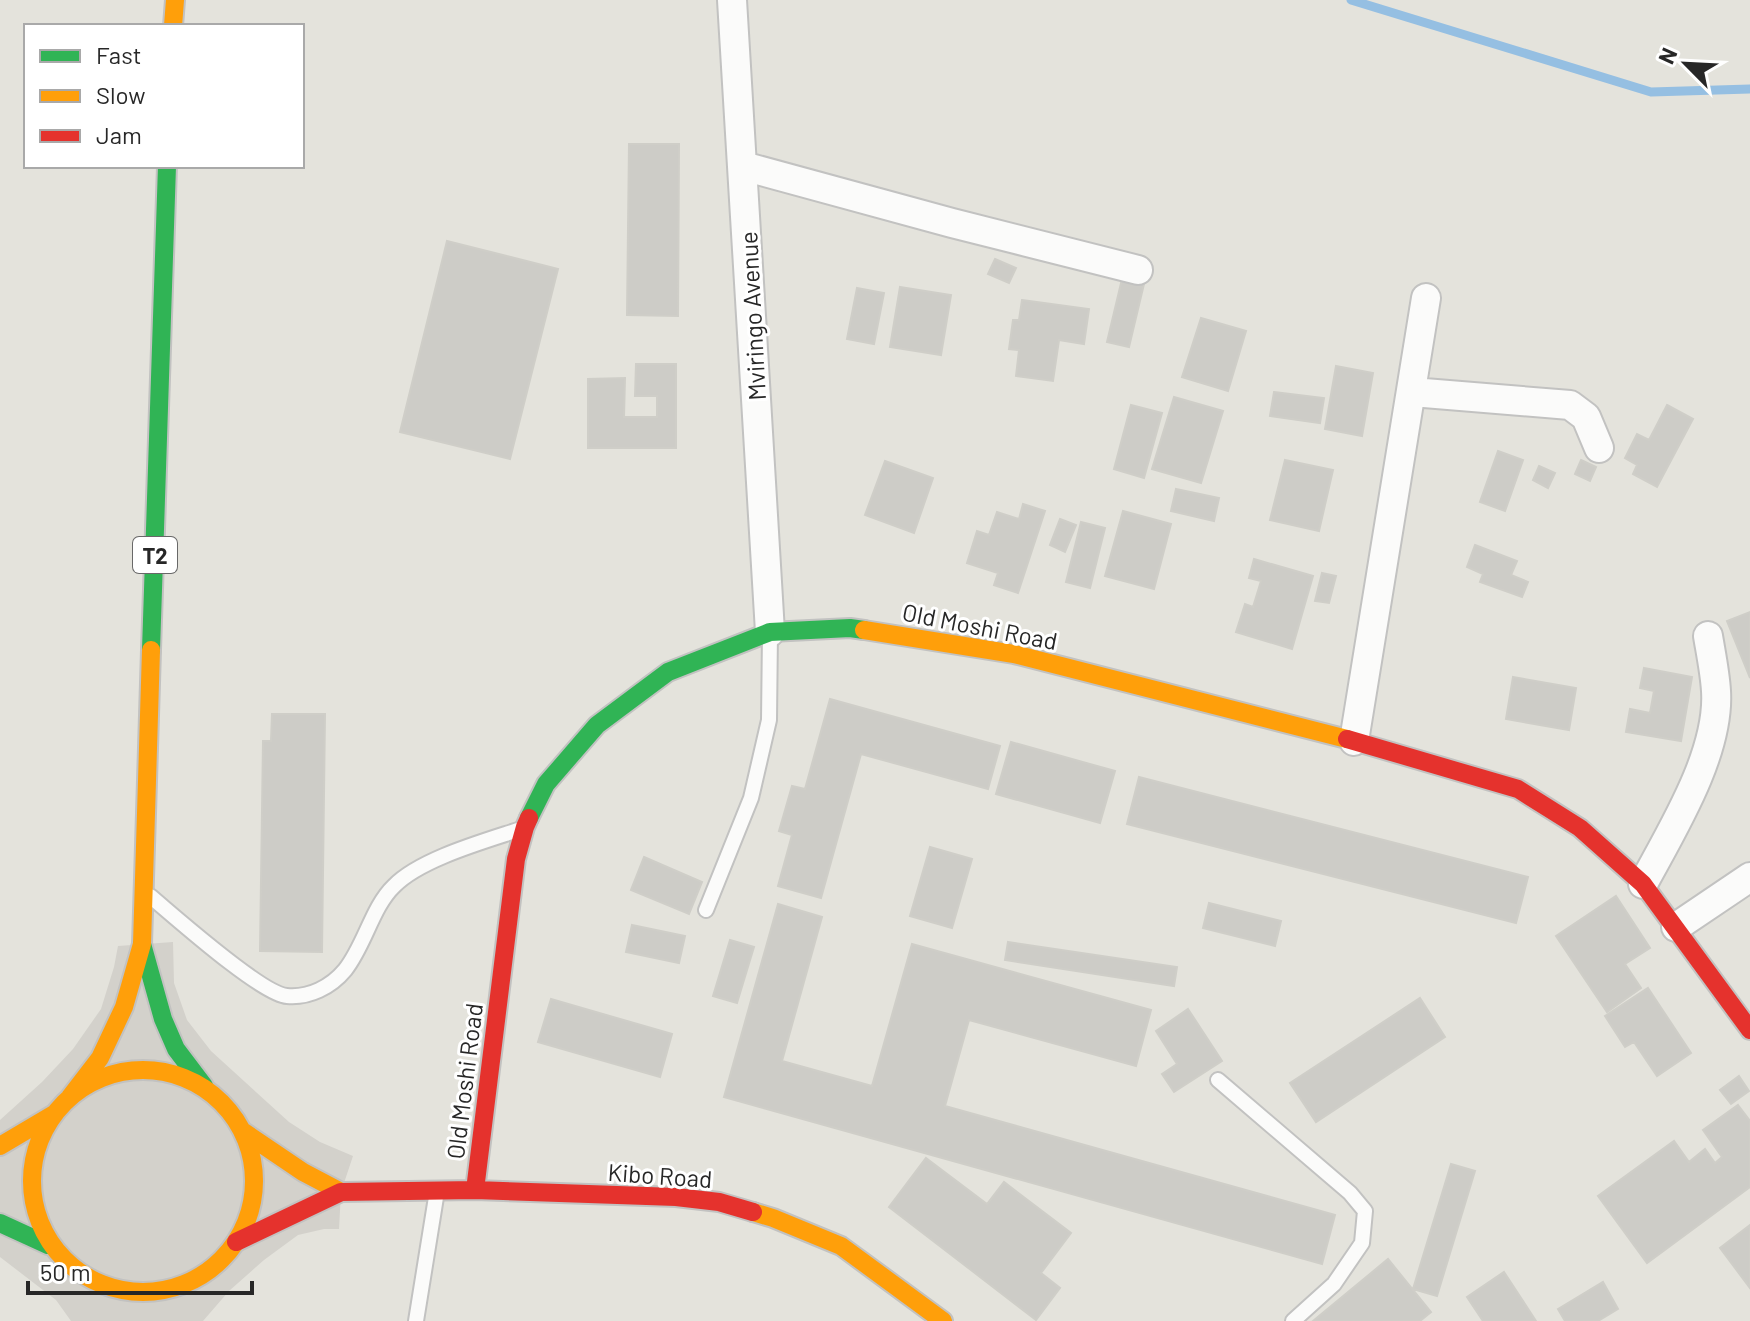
<svg xmlns="http://www.w3.org/2000/svg" width="1750" height="1321" viewBox="0 0 1750 1321" font-family="Barlow,sans-serif">
	<style>
		.plaza { fill: #d3d1cb }
		.lines { fill: none; stroke-linecap: round; stroke-linejoin: round }
		.stream { stroke: #95bfe2; stroke-width: 9 }
		.building { fill: #cdccc7; stroke: #cfcec8; stroke-width: 2 }
		.lane-casing { stroke: #c2c2c1; stroke-width: 18 }
		.street-casing { stroke: #c2c2c1; stroke-width: 32 }
		.fast-casing { stroke: #c2c2c1; stroke-width: 22 }
		.slow-casing { stroke: #c2c2c1; stroke-width: 22 }
		.jam-casing { stroke: #c2c2c1; stroke-width: 22 }
		.lane { stroke: #fbfbfa; stroke-width: 14 }
		.street { stroke: #fbfbfa; stroke-width: 28 }
		.fast { stroke: #30b455; stroke-width: 18 }
		.slow { stroke: #ff9f0a; stroke-width: 18 }
		.jam { stroke: #e5322d; stroke-width: 18 }
		.labels { text-anchor: middle; dominant-baseline: central; stroke-width: 6; stroke-linejoin: round; paint-order: stroke }
		.shield { fill: #fff; stroke: #686868; stroke-width: 2 }
		.shield-label { font-size: 22px; font-weight: bold; fill: #272727 }
		.street-label { font-size: 24px; fill: #272727; stroke: #fff }
	</style>
	<rect width="100%" height="100%" fill="#e4e3dc"/>
	<path class="plaza" d="M173 942 174 983 187 1020 211 1051 289 1122 320 1142 353 1156 341 1192 339 1229H324L298 1235 264 1260 229 1291 203 1321H71L56 1300 0 1257V1120L42 1082 73 1049 101 1009 114 967 118 946Z"/>
	<g class="lines">
		<path class="stream" d="M1351 0 1651 92 1750 89"/>
	</g>
	<path class="building" d="M629 144H679L678 316 627 315Z
		M447 241 558 269 510 459 400 432Z
		M995 259 1016 268 1009 283 988 274Z
		M1122 279 1144 284 1129 347 1107 342Z
		M900 287 951 295 941 355 890 347Z
		M857 288 884 293 874 344 847 339Z
		M1022 300 1089 309 1084 344 1059 340 1053 381 1016 376 1019 350 1009 349 1013 320H1019Z
		M1201 318 1246 331 1228 391 1182 377Z
		M636 364H676V448H588V379L625 378 624 417H657V396H635Z
		M1336 366 1373 373 1362 436 1325 429Z
		M1274 392 1324 398 1320 423 1270 416Z
		M1174 397 1223 411 1201 483 1152 469Z
		M1131 405 1162 413 1144 478 1114 469Z
		M1667 405 1693 419 1657 487 1633 474 1637 465 1625 458 1637 434 1649 440Z
		M1498 451 1523 460 1505 511 1480 502Z
		M1285 460 1333 470 1319 531 1270 520Z
		M1581 460 1596 467 1590 481 1575 474Z
		M885 461 933 478 914 533 865 515Z
		M1539 466 1555 473 1548 488 1533 480Z
		M1176 489 1219 498 1214 521 1171 511Z
		M1023 504 1045 511 1018 593 994 585 998 573 967 563 977 531 989 535 997 512 1019 519Z
		M1123 511 1171 524 1154 589 1105 576Z
		M1060 519 1076 525 1065 552 1050 545Z
		M1081 522 1105 528 1090 588 1066 582Z
		M1475 545 1517 561 1511 575 1528 582 1522 597 1480 582 1483 574 1467 567Z
		M1254 559 1313 576 1292 649 1236 632 1245 604 1253 607 1261 581 1249 578Z
		M1322 573 1336 576 1329 603 1315 601Z
		M1750 612V678L1727 621Z
		M1644 668 1692 677 1681 741 1626 732 1630 709 1650 713 1654 691 1640 688Z
		M1513 677 1576 688 1569 730 1506 719Z
		M830 699 1000 746 988 789 861 754 821 898 778 886 792 835 779 831 792 786 805 789Z
		M272 714H325L322 952 260 951 263 741H271Z
		M1011 742 1115 771 1100 823 996 794Z
		M1139 777 1528 877 1516 923 1127 824Z
		M930 847 972 859 952 928 910 916Z
		M644 857 702 882 689 914 631 890Z
		M1616 896 1650 948 1625 964 1641 988 1607 1012 1556 936Z
		M1209 903 1281 921 1275 946 1203 928Z
		M778 904 822 917 782 1061 872 1086 912 944 1151 1010 1136 1066 969 1020 945 1106 1335 1215 1322 1264 724 1097Z
		M632 925 685 936 679 963 626 952Z
		M730 940 754 947 737 1003 713 996Z
		M1008 942 1177 967 1174 986 1005 960Z
		M1648 988 1691 1053 1657 1076 1634 1042 1625 1047 1605 1016Z
		M1420 998 1445 1037 1316 1122 1290 1083Z
		M551 999 672 1034 660 1077 538 1042Z
		M1188 1009 1222 1061 1174 1092 1162 1074 1177 1064 1156 1031Z
		M1739 1076 1749 1091 1731 1104 1720 1090Z
		M1738 1105 1750 1121V1187L1647 1263 1598 1196 1674 1141 1689 1162 1705 1149 1715 1163 1722 1157 1703 1130Z
		M926 1158 987 1204 1004 1182 1071 1233 1041 1273 1060 1288 1036 1320 889 1207Z
		M1451 1164 1475 1171 1437 1296 1413 1289Z
		M1750 1225V1288L1720 1248Z
		M1388 1259 1431 1312 1420 1321H1313Z
		M1504 1272 1536 1321H1483L1467 1297Z
		M1603 1282 1618 1309 1598 1321H1565L1558 1309Z"/>
	<g class="lines">
		<defs>
			<path id="lane" d="M150 896C174 916 261 994 287 996 309 998 331 987 345 970 365 945 372 907 394 886 420 859 485 841 521 829
				M706 910 751 798 769 720 770 633
				M1218 1080 1350 1193 1365 1211 1362 1243 1334 1284 1293 1321
				M416 1321 437 1191"/>
			<path id="street" d="M732 0 770 632
				M743 166 952 223 1138 270
				M1412 392 1570 405 1586 417 1599 448
				M1354 741 1426 298
				M1643 884C1672 830 1720 753 1716 691 1715 673 1711 654 1708 636
				M1676 927 1750 877"/>
			<path id="fast" d="M151 650 167 166
				M529 818 546 784 597 725 668 672 770 632 850 628 864 630
				M142 944 163 1019 176 1049 204 1086
				M0 1223 48 1245"/>
			<path id="slow" d="M173 26 175 0
				M864 630 1014 654 1347 739
				M32 1181a111 111 0 1 1 222 0a111 111 0 1 1-222 0Z
				M70 1097 100 1058 124 1007 142 944 151 650
				M244 1132 303 1172 341 1192
				M0 1146 54 1114
				M753 1212 773 1218 841 1246 943 1321"/>
			<path id="jam" d="M1347 739 1518 789 1580 828 1643 884 1750 1030
				M475 1190 516 859 525 827 529 818
				M236 1242 341 1192 475 1190 676 1197 719 1202 753 1212"/>
		</defs>
		<use href="#lane" class="lane-casing"/>
		<use href="#street" class="street-casing"/>
		<use href="#fast" class="fast-casing"/>
		<use href="#slow" class="slow-casing"/>
		<use href="#jam" class="jam-casing"/>
		<use href="#lane" class="lane"/>
		<use href="#street" class="street"/>
		<use href="#fast" class="fast"/>
		<use href="#slow" class="slow"/>
		<use href="#jam" class="jam"/>
	</g>
	<g class="labels">
		<rect class="shield" x="133" y="537" width="44" height="36" rx="6"/>
		<g class="shield-label">
			<text x="155" y="555">T2</text>
		</g>
		<g class="street-label">
			<text transform="translate(752 316) rotate(-93)">Mviringo Avenue</text>
			<text transform="translate(980 626) rotate(11)">Old Moshi Road</text>
			<text transform="translate(464 1081) rotate(-83)">Old Moshi Road</text>
			<text transform="translate(660 1175) rotate(4)">Kibo Road</text>
		</g>
	</g>
	<rect x="24" y="24" width="280" height="144" fill="#ffffff" stroke="#a9a9a9" stroke-width="2"/>
	<rect x="40" y="50" width="40" height="12" fill="#30b455" stroke="#a9a9a9" stroke-width="2"/>
	<text x="96" y="64" font-size="24" fill="#272727">Fast</text>
	<rect x="40" y="90" width="40" height="12" fill="#ff9f0a" stroke="#a9a9a9" stroke-width="2"/>
	<text x="96" y="104" font-size="24" fill="#272727">Slow</text>
	<rect x="40" y="130" width="40" height="12" fill="#e5322d" stroke="#a9a9a9" stroke-width="2"/>
	<text x="96" y="144" font-size="24" fill="#272727">Jam</text>
	<g transform="translate(1686 64) rotate(294)" stroke="#ffffff" stroke-width="6" paint-order="stroke">
	<path d="M0-6L14 30L0 20L-14 30Z" fill="#272727"/>
	<text y="-12" font-size="22" font-weight="bold" text-anchor="middle" fill="#272727">N</text>
	</g>
	<path d="M28 1281v12h224v-12" fill="none" stroke="#272727" stroke-width="4"/>
	<text x="40" y="1281" font-size="24" fill="#272727" stroke="#ffffff" stroke-width="6" paint-order="stroke">50 m</text>
</svg>
